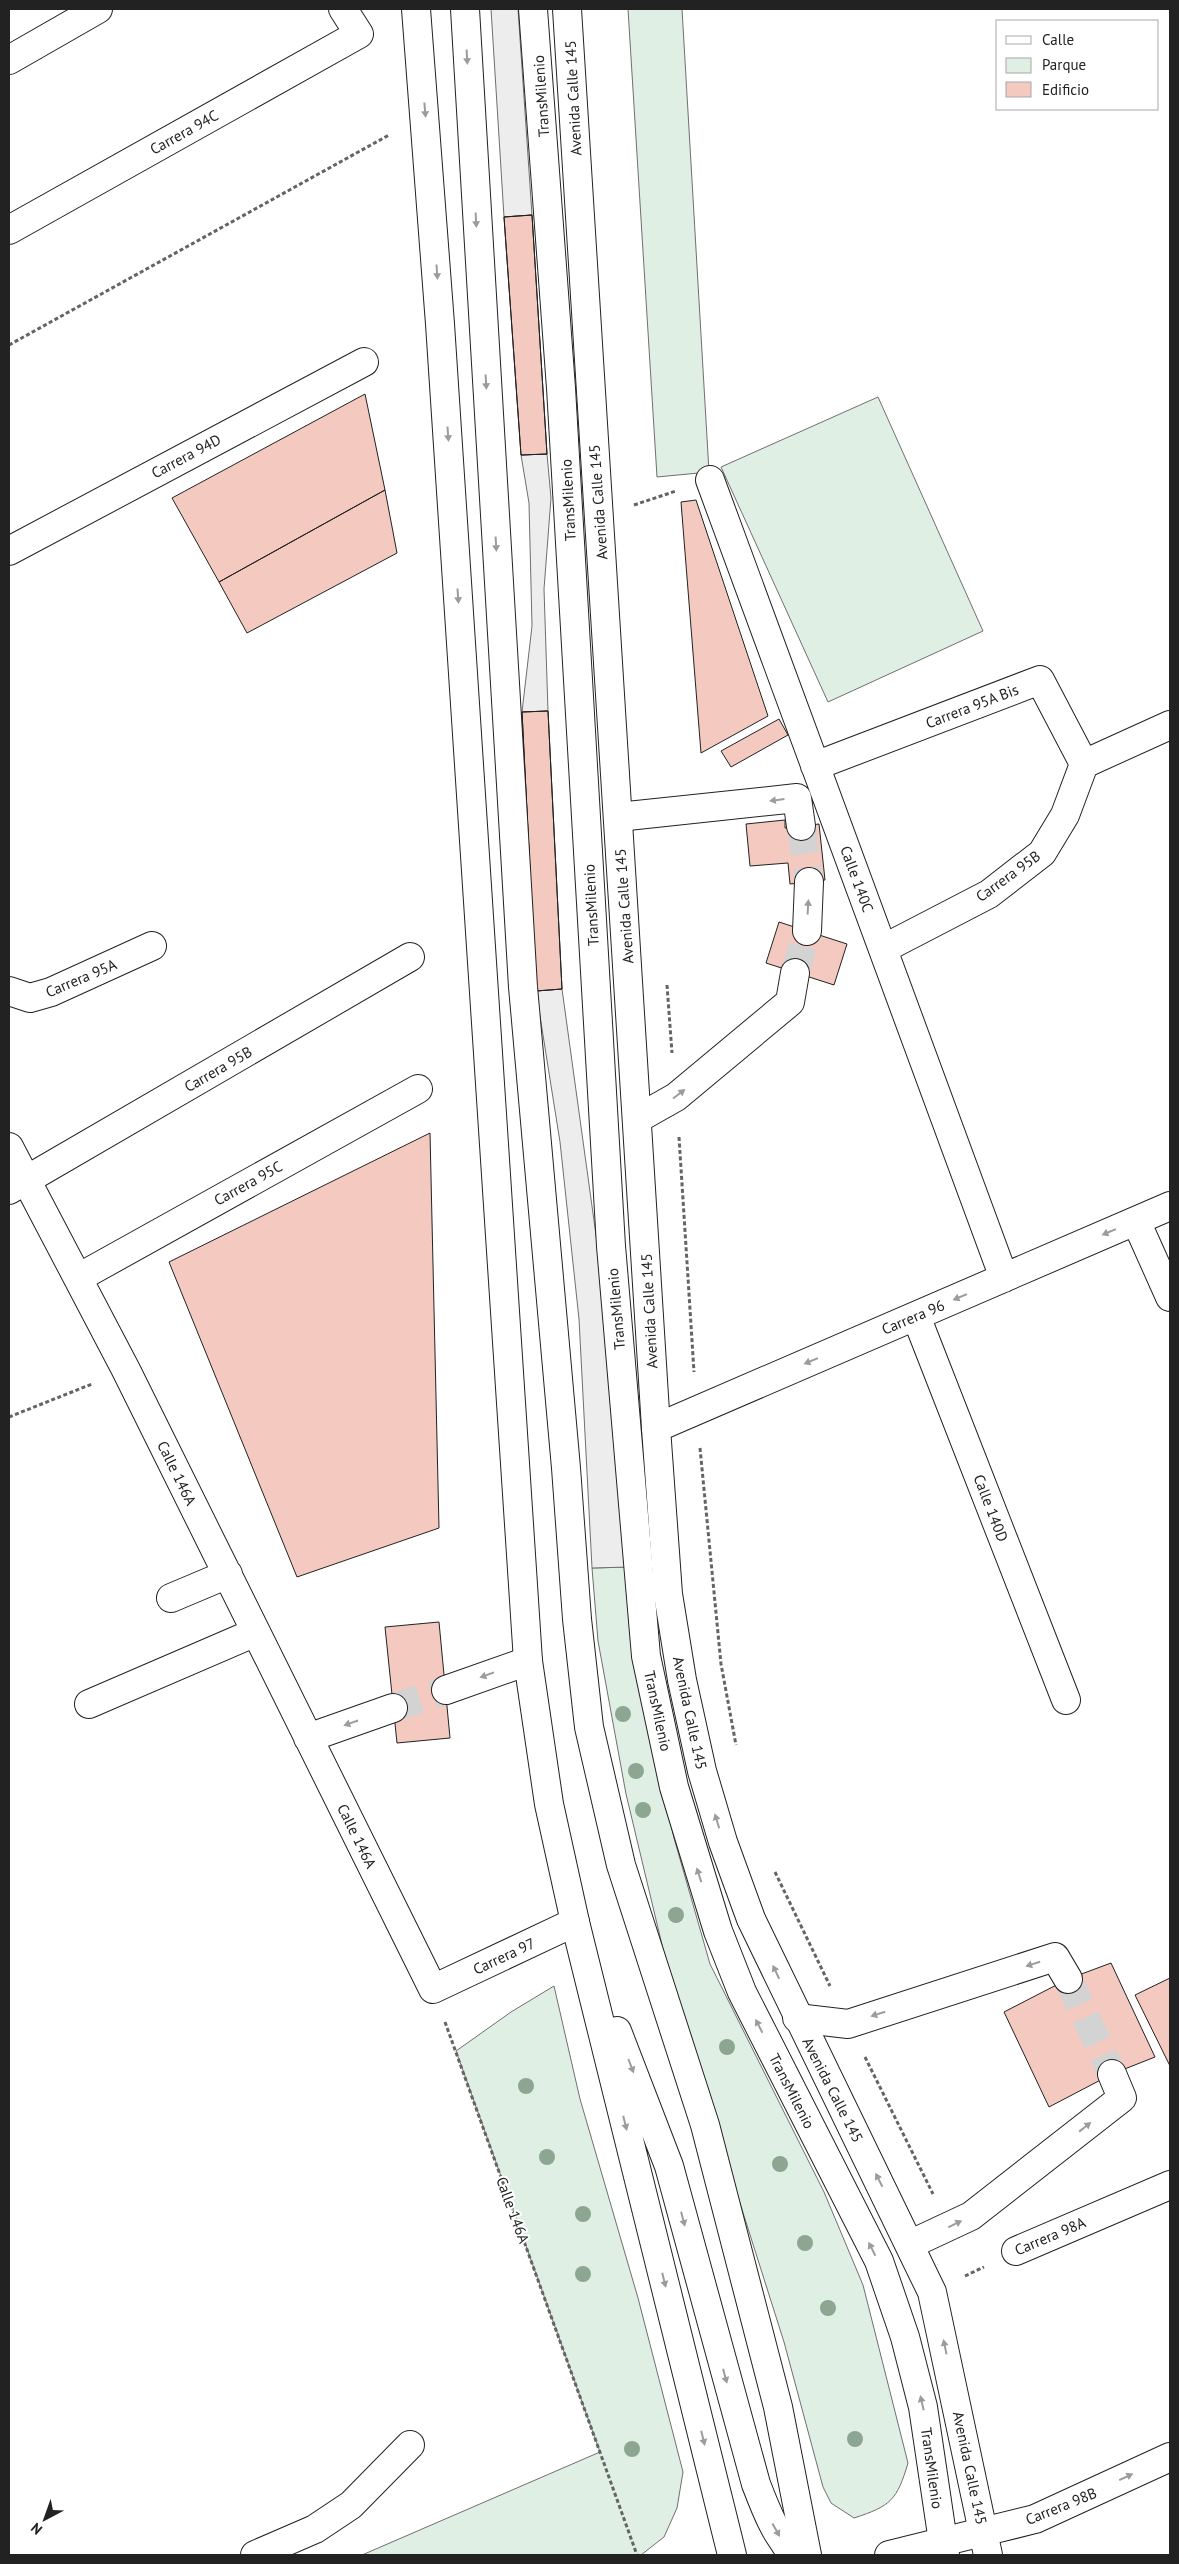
<svg xmlns="http://www.w3.org/2000/svg" width="1179" height="2564" viewBox="0 0 1179 2564" font-family="'PT Sans',sans-serif">
	<style>
		.green { fill: #e0efe3; stroke: #6f6f6f }
		.parking { fill: #ededed; stroke: #6f6f6f }
		.building { fill: #f3c9c0; stroke: #222 }
		.lines { fill: none; stroke-linecap: round; stroke-linejoin: round }
		.minor-tunnel { stroke: #d3d3d3; stroke-width: 28; stroke-dasharray: 28 14; stroke-linecap: butt }
		.minor-casing { stroke: #222; stroke-width: 30 }
		.major-casing { stroke: #222; stroke-width: 30 }
		.path { stroke: #646464; stroke-width: 3; stroke-dasharray: 4 2.5; stroke-linecap: butt }
		.minor { stroke: #fff; stroke-width: 28 }
		.major { stroke: #fff; stroke-width: 28 }
		.tree { fill: #8da692 }
		.oneway { fill: #9c9c9c }
		.labels { text-anchor: middle; dominant-baseline: central; stroke-width: 4; stroke-linejoin: round; paint-order: stroke }
		.street-label { font-size: 15px; fill: #222; stroke: #fff }
	</style>
	<rect width="100%" height="100%" fill="#fff"/>
	<path class="green" d="M628 9H682L709 472 657 477Z
		M878 397 983 631 828 702 721 467Z
		M629 1567 649 1731 674 1838 710 1964 824 2192 863 2285 908 2463C897 2500 891 2506 854 2518L831 2503 823 2487 784 2342 674 1995 626 1794 598 1641 592 1568Z
		M554 1986 580 2099 638 2298 683 2472 677 2508 664 2537 641 2555H362L600 2452 456 2051 511 2012Z"/>
	<path class="parking" d="M491 9H518L532 215 504 217Z
		M547 454 551 498 544 589 548 711 522 712 532 626 529 503 521 455Z
		M562 989 600 1264 629 1567 592 1568 579 1319 560 1142 536 991Z"/>
	<path class="building" d="M532 215 547 454 521 455 504 217Z
		M532 215 547 454 521 455 504 217Z
		M365 394 385 490 219 582 172 498Z
		M385 490 397 553 247 633 219 582Z
		M696 500 768 716 701 753 681 502Z
		M548 711 562 989 536 991 522 712Z
		M548 711 562 989 536 991 522 712Z
		M779 719 788 735 731 767 721 751Z
		M785 820V828L819 824 825 880 790 884 788 863 750 866 746 824Z
		M779 922 847 944 834 985 766 963Z
		M430 1133 439 1528 297 1577 169 1262Z
		M439 1622 450 1738 397 1743 385 1627Z
		M1111 1963 1155 2057 1112 2074 1049 2107 1004 2012 1068 1979Z
		M1170 1978V2066L1135 1995Z"/>
	<g class="lines">
		<path class="minor-tunnel" d="M801 826 809 882
			M795 973 807 931
			M393 1708 446 1690
			M1068 1979 1112 2074"/>
		<defs>
			<path id="minor" d="M465 9 523 987 566 1468 577 1619 589 1727 621 1865 705 2125 778 2407 807 2555
				M533 9 561 388 611 1246 646 1656 674 1787 718 1931 742 1992 879 2261 905 2337 923 2407 945 2555
				M9 60 98 9
				M9 230 359 34 343 9
				M710 480 1004 1278
				M9 551 364 362
				M815 766 1040 680 1084 764
				M618 817 797 798 801 826
				M807 931 809 882
				M883 949 989 894 1042 853 1065 815 1084 764 1170 725
				M9 991 30 998 51 992 152 946
				M637 1119 676 1097 790 1002 795 973
				M9 1147 126 1370 433 1989 575 1922
				M9 1190 410 957
				M1136 1221 1170 1297
				M78 1278 418 1089
				M916 1316 1066 1700
				M656 1428 1170 1206
				M171 1598 228 1574
				M446 1690 528 1661
				M89 1704 256 1632
				M308 1738 393 1708
				M797 2018 848 2024 1055 1957 1068 1979
				M911 2244 971 2216 1122 2098 1112 2074
				M1016 2251 1170 2185
				M255 2555 315 2529 351 2505 410 2445
				M889 2555 1035 2519 1170 2457"/>
			<path id="major" d="M416 9 440 324 528 1661 549 1804 575 1922 732 2555
				M567 9 656 1428 668 1594 682 1680 702 1771 723 1842 751 1919 932 2292 988 2555
				M617 2031 669 2166 756 2484C766 2510 775 2534 794 2555"/>
		</defs>
		<use href="#minor" class="minor-casing"/>
		<use href="#major" class="major-casing"/>
		<path class="path" d="M9 345 389 135
			M634 505 676 491
			M667 985 672 1053
			M679 1137 694 1372
			M9 1417 92 1384
			M700 1448 721 1664 736 1745
			M775 1872 830 1986
			M445 2022 637 2555
			M865 2057 933 2194
			M965 2276 984 2267"/>
		<use href="#minor" class="minor"/>
		<use href="#major" class="major"/>
	</g>
	<g class="tree">
		<circle cx="623" cy="1714" r="8"/>
		<circle cx="636" cy="1771" r="8"/>
		<circle cx="643" cy="1810" r="8"/>
		<circle cx="676" cy="1915" r="8"/>
		<circle cx="727" cy="2047" r="8"/>
		<circle cx="526" cy="2086" r="8"/>
		<circle cx="547" cy="2157" r="8"/>
		<circle cx="780" cy="2164" r="8"/>
		<circle cx="583" cy="2214" r="8"/>
		<circle cx="805" cy="2243" r="8"/>
		<circle cx="583" cy="2274" r="8"/>
		<circle cx="828" cy="2308" r="8"/>
		<circle cx="855" cy="2439" r="8"/>
		<circle cx="632" cy="2449" r="8"/>
	</g>
	<defs><path id="oneway-solid" d="M-6-.8H1V-3.2L6.5 0L1 3.2V.8H-6Z" transform="scale(1.25)"/></defs>
	<g class="oneway">
		<use href="#oneway-solid" transform="translate(467 57) rotate(87)"/>
		<use href="#oneway-solid" transform="translate(425 110) rotate(85)"/>
		<use href="#oneway-solid" transform="translate(476 220) rotate(87)"/>
		<use href="#oneway-solid" transform="translate(437 272) rotate(86)"/>
		<use href="#oneway-solid" transform="translate(486 382) rotate(87)"/>
		<use href="#oneway-solid" transform="translate(448 434) rotate(86)"/>
		<use href="#oneway-solid" transform="translate(496 544) rotate(87)"/>
		<use href="#oneway-solid" transform="translate(458 596) rotate(86)"/>
		<use href="#oneway-solid" transform="translate(777 800) rotate(173)"/>
		<use href="#oneway-solid" transform="translate(808 907) rotate(-87)"/>
		<use href="#oneway-solid" transform="translate(679 1094) rotate(-37)"/>
		<use href="#oneway-solid" transform="translate(1109 1232) rotate(157)"/>
		<use href="#oneway-solid" transform="translate(960 1297) rotate(157)"/>
		<use href="#oneway-solid" transform="translate(811 1361) rotate(157)"/>
		<use href="#oneway-solid" transform="translate(487 1675) rotate(160)"/>
		<use href="#oneway-solid" transform="translate(351 1723) rotate(161)"/>
		<use href="#oneway-solid" transform="translate(717 1821) rotate(-107)"/>
		<use href="#oneway-solid" transform="translate(699 1875) rotate(-108)"/>
		<use href="#oneway-solid" transform="translate(1033 1964) rotate(162)"/>
		<use href="#oneway-solid" transform="translate(776 1972) rotate(-115)"/>
		<use href="#oneway-solid" transform="translate(878 2014) rotate(162)"/>
		<use href="#oneway-solid" transform="translate(759 2026) rotate(-117)"/>
		<use href="#oneway-solid" transform="translate(631 2066) rotate(69)"/>
		<use href="#oneway-solid" transform="translate(625 2123) rotate(76)"/>
		<use href="#oneway-solid" transform="translate(1085 2127) rotate(-38)"/>
		<use href="#oneway-solid" transform="translate(879 2180) rotate(-117)"/>
		<use href="#oneway-solid" transform="translate(683 2219) rotate(75)"/>
		<use href="#oneway-solid" transform="translate(955 2224) rotate(-26)"/>
		<use href="#oneway-solid" transform="translate(872 2249) rotate(-117)"/>
		<use href="#oneway-solid" transform="translate(664 2280) rotate(76)"/>
		<use href="#oneway-solid" transform="translate(945 2347) rotate(-102)"/>
		<use href="#oneway-solid" transform="translate(725 2376) rotate(75)"/>
		<use href="#oneway-solid" transform="translate(922 2403) rotate(-103)"/>
		<use href="#oneway-solid" transform="translate(703 2438) rotate(76)"/>
		<use href="#oneway-solid" transform="translate(1126 2477) rotate(-25)"/>
		<use href="#oneway-solid" transform="translate(776 2530) rotate(61)"/>
	</g>
	<g class="labels">
		<g class="street-label">
			<text transform="translate(541 96) rotate(-94)">TransMilenio</text>
			<text transform="translate(573 98) rotate(-93)">Avenida Calle 145</text>
			<text transform="translate(184 132) rotate(-29)">Carrera 94C</text>
			<text transform="translate(186 456) rotate(-28)">Carrera 94D</text>
			<text transform="translate(568 500) rotate(-93)">TransMilenio</text>
			<text transform="translate(598 502) rotate(-94)">Avenida Calle 145</text>
			<text transform="translate(972 706) rotate(-21)">Carrera 95A Bis</text>
			<text transform="translate(1008 876) rotate(-36)">Carrera 95B</text>
			<text transform="translate(857 879) rotate(70)">Calle 140C</text>
			<text transform="translate(591 905) rotate(-93)">TransMilenio</text>
			<text transform="translate(624 906) rotate(-94)">Avenida Calle 145</text>
			<text transform="translate(81 978) rotate(-23)">Carrera 95A</text>
			<text transform="translate(218 1069) rotate(-30)">Carrera 95B</text>
			<text transform="translate(248 1183) rotate(-29)">Carrera 95C</text>
			<text transform="translate(616 1309) rotate(-95)">TransMilenio</text>
			<text transform="translate(649 1311) rotate(-93)">Avenida Calle 145</text>
			<text transform="translate(913 1317) rotate(-23)">Carrera 96</text>
			<text transform="translate(177 1473) rotate(64)">Calle 146A</text>
			<text transform="translate(991 1508) rotate(69)">Calle 140D</text>
			<text transform="translate(658 1711) rotate(78)">TransMilenio</text>
			<text transform="translate(690 1713) rotate(78)">Avenida Calle 145</text>
			<text transform="translate(357 1836) rotate(64)">Calle 146A</text>
			<text transform="translate(504 1956) rotate(-25)">Carrera 97</text>
			<text transform="translate(833 2090) rotate(63)">Avenida Calle 145</text>
			<text transform="translate(792 2091) rotate(63)">TransMilenio</text>
			<text transform="translate(513 2210) rotate(70)">Calle 146A</text>
			<text transform="translate(1050 2236) rotate(-23)">Carrera 98A</text>
			<text transform="translate(932 2468) rotate(82)">TransMilenio</text>
			<text transform="translate(970 2468) rotate(78)">Avenida Calle 145</text>
			<text transform="translate(1061 2506) rotate(-22)">Carrera 98B</text>
		</g>
	</g>
	<rect width="1179" height="2564" fill="none" stroke="#222222" stroke-width="20"/>
	<rect x="996" y="20" width="162" height="90" fill="#ffffff" stroke="#a7a7a7"/>
	<rect x="1006" y="36" width="25" height="8" fill="#ffffff" stroke="#a7a7a7"/>
	<text x="1042" y="45" font-size="15" fill="#222222">Calle</text>
	<rect x="1006" y="58" width="25" height="15" fill="#e0efe3" stroke="#a7a7a7"/>
	<text x="1042" y="70" font-size="15" fill="#222222">Parque</text>
	<rect x="1006" y="82" width="25" height="15" fill="#f3c9c0" stroke="#a7a7a7"/>
	<text x="1042" y="95" font-size="15" fill="#222222">Edificio</text>
	<g transform="translate(45 2519) rotate(221)" stroke="#ffffff" stroke-width="4" paint-order="stroke">
	<path d="M0-4L9 19L0 12L-9 19Z" fill="#222222"/>
	<text y="-8" font-size="14" font-weight="bold" text-anchor="middle" fill="#222222">N</text>
	</g>
</svg>
